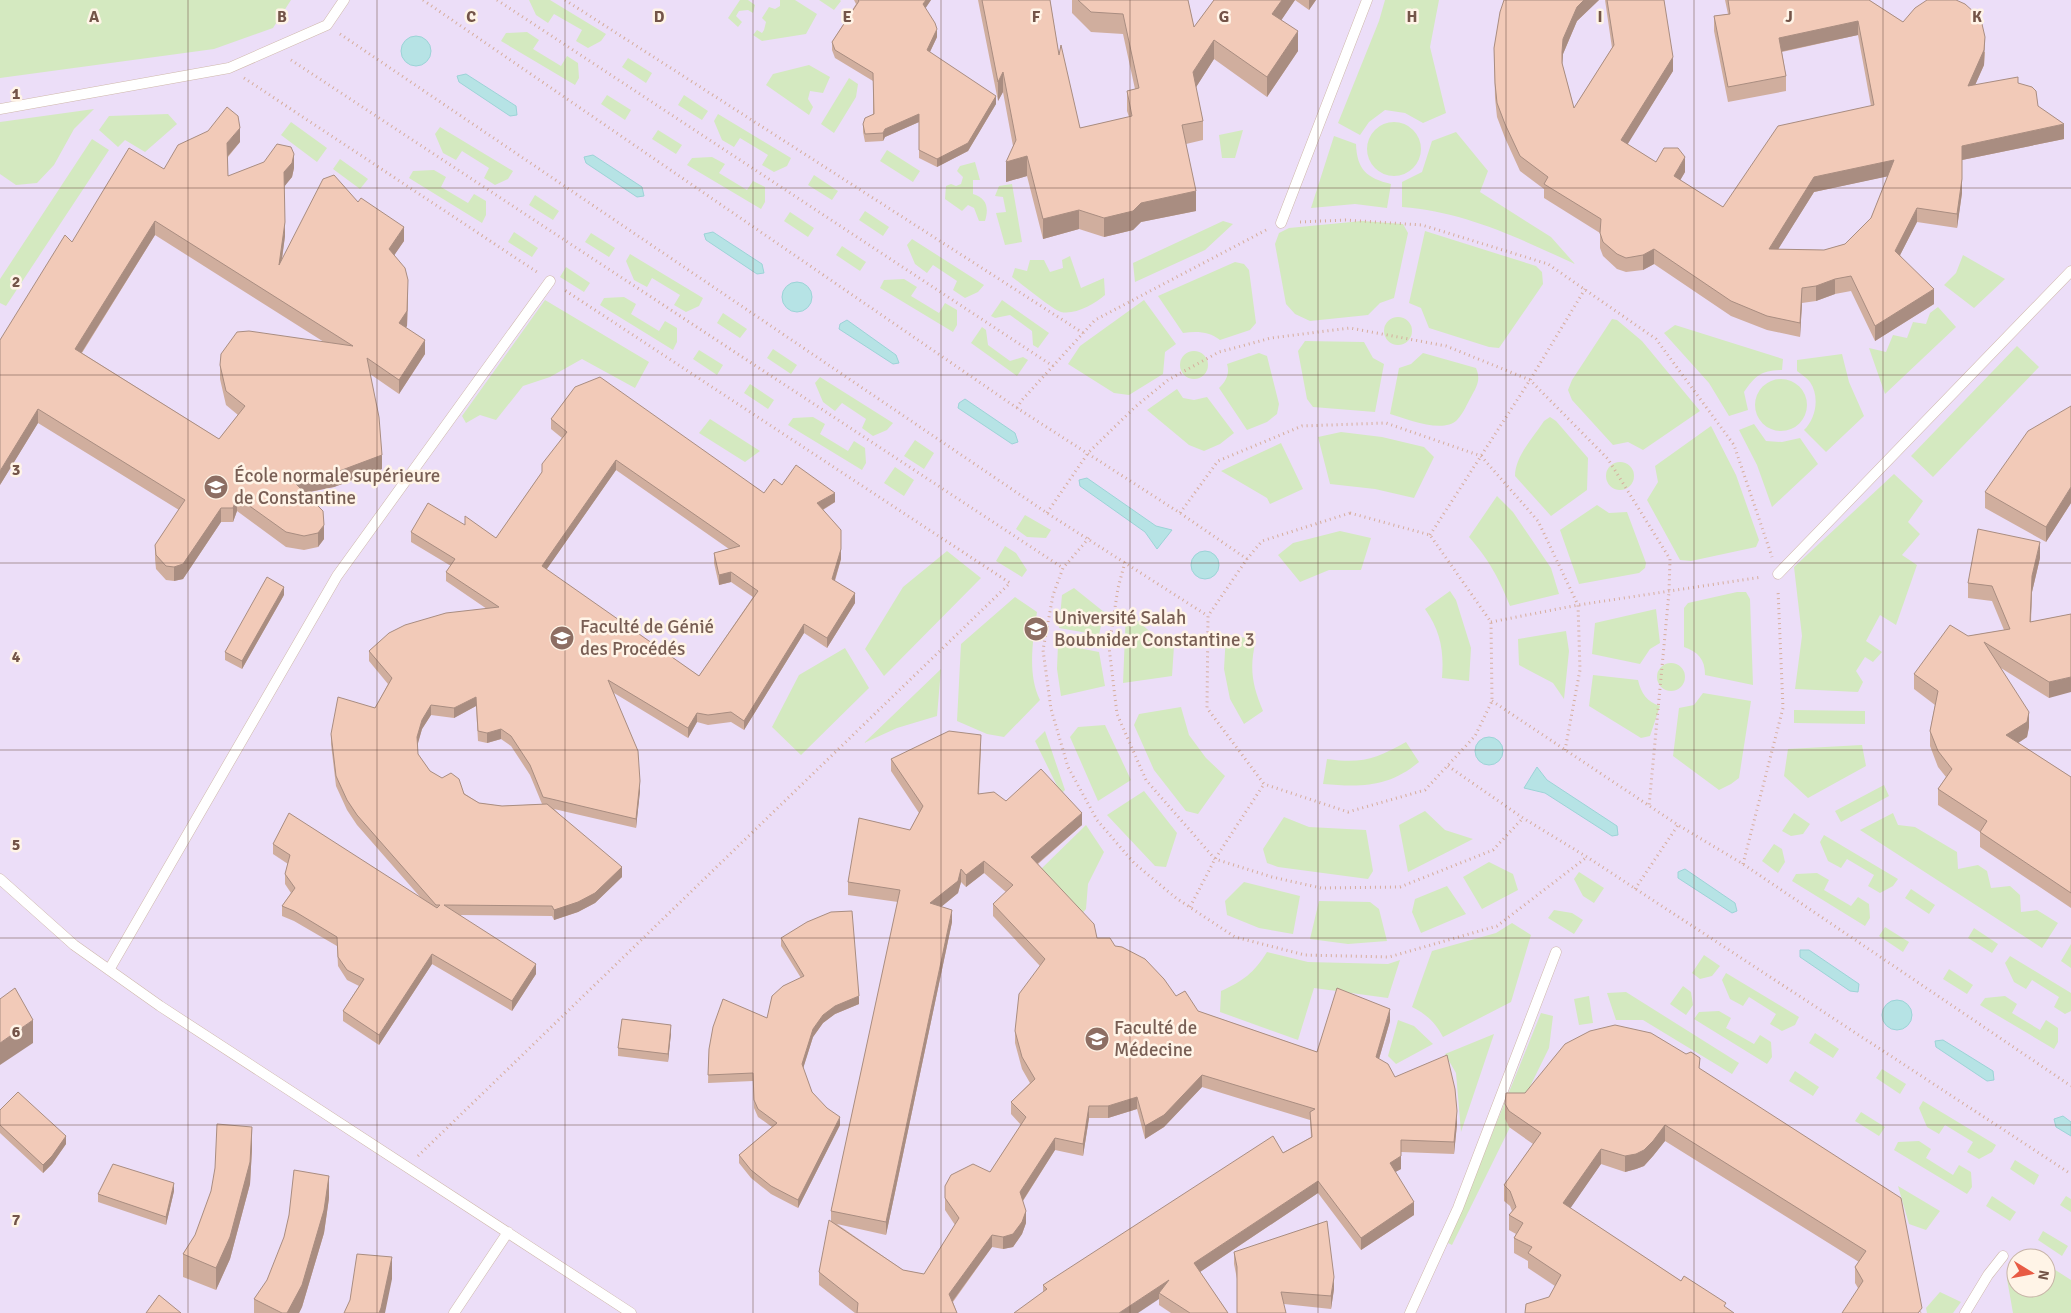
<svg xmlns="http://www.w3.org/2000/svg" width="2071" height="1313" viewBox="0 0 2071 1313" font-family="Signika,sans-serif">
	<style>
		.education { fill: #ecdef8; fill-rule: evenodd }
		.green { fill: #d4e9c0 }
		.water { fill: #b6e3e5; stroke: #9cd3d7 }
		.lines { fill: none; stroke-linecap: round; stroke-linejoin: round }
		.service-casing { stroke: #cfb8ab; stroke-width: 11 }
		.path { stroke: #d6ad9c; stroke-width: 3; stroke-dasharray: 1 4; stroke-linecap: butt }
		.service { stroke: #fff; stroke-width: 10 }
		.wall { fill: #d0ae9e; fill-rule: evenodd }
		.shaded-wall { fill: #a98d81 }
		.building { fill: #f2cab8; stroke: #a98d81; fill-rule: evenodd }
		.grid { fill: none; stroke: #735448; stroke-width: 1; stroke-opacity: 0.55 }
		.labels { text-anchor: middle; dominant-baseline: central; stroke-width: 5; stroke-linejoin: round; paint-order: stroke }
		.education-label { font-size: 19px; fill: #785e54; stroke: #fff4e7; text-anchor: start }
		.grid-label { font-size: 16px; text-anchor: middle; font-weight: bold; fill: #735448; stroke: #fff4e7; stroke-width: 5; stroke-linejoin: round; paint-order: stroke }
	</style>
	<rect width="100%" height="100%" fill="#fcefe1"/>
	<path class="education" d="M0 0H2071V1313H0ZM2016 1258H2046V1288H2016Z"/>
	<path class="green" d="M0 0H291L273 28 214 49 0 78Z
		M529 0H550L606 34 601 41 588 48 576 41 582 30 554 14 548 23 536 15Z
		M740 0H748L755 5 753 13 748 10 739 11 736 16 742 22 738 27 728 18Z
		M780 0H795L817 14 806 34 762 41 753 35 757 30 762 33 764 30 766 22 762 18 769 7 775 9 780 6Z
		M819 0H840L841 1 834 10Z
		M1385 0H1439L1430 47 1446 113 1423 123 1405 113 1385 110 1369 122 1360 135 1338 123 1379 21Z
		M527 32 539 40 533 49 561 66 567 56 578 63 579 78 575 85 501 41 506 33Z
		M628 58 652 73 646 83 622 67Z
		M809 65 830 77 823 93 810 91 808 99 813 107 809 115 766 85 773 74Z
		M849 78 858 84 856 97 834 133 821 124Z
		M607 95 631 110 625 120 601 104Z
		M684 95 708 111 702 120 678 105Z
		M94 109 74 129 54 165 37 183 16 185 0 174V122Z
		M168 114 177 124 145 152 125 140 118 147 99 130 109 116Z
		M718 114 791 158 787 166 774 172 762 165 768 155 740 138 734 147 722 140 714 121Z
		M1367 149a27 27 0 1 1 54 0a27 27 0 1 1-54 0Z
		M291 122 327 148 317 162 281 135Z
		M440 127 513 171 508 179 495 185 484 178 489 168 462 151 456 160 443 153 435 134Z
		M658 130 682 145 676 154 652 139Z
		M1243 130 1235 158H1222L1219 135Z
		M1456 132 1488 171 1480 192 1551 237 1575 264C1518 238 1466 212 1402 207V182L1422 172 1432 141Z
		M1334 136 1356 144C1357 170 1367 178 1391 184L1387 208 1355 204 1311 208Z
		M92 139 109 150 6 306 0 303V279Z
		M887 150 920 171 913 182 880 161Z
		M712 157 725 164 719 173 747 190 753 181 765 187V202L761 209 687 165 692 158Z
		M340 159 368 179 360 189 333 169Z
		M975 162 980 180H973V194C987 198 989 208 985 221H979L974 208 968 205 962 211 945 199 946 186 951 184 956 186 961 184 963 177 957 171 960 166Z
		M434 170 446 177 441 187 468 203 474 194 486 201V215L482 223 409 178 413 171Z
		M814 175 838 191 832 200 808 185Z
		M1012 184 1022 242 1005 245 996 213 1006 212 1003 197 995 196 999 186Z
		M535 195 559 211 553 220 529 205Z
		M865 211 889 227 883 236 859 220Z
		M790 212 814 228 808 237 784 221Z
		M1223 221 1233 224 1205 250 1135 282 1133 263Z
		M1362 221 1403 224 1408 233 1394 298 1380 303 1368 315 1310 321 1295 314 1286 304 1275 244 1279 233 1289 228Z
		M1425 231 1536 266 1542 272 1543 284 1499 348 1489 347 1429 328 1421 308 1409 303Z
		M514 232 538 248 532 257 508 242Z
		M591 233 615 248 609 257 585 242Z
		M912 239 984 285 978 292 965 298 953 290 957 281 933 265 927 273 915 264 907 245Z
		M842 246 866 262 860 271 836 255Z
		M630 254 703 298 699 306 686 312 674 305 680 295 652 278 647 287 634 280 626 261Z
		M1963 255 2005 279 1974 308 1944 285 1956 273Z
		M1070 256 1081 288 1104 278 1105 295C1095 304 1075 315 1061 312 1052 309 1022 284 1012 277L1015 268 1027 271 1030 260H1044L1050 272 1063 268 1062 260Z
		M1235 262 1244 264 1249 270 1256 323 1250 330 1220 340C1209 331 1196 331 1183 333L1158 296Z
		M566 267 590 283 584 292 560 277Z
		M904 279 917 287 911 296 939 313 945 303 957 310V325L953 332 880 288 884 280Z
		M624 297 636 304 631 314 659 331 665 321 677 328V342L673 350 600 305 604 298Z
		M545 300 649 362 635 388 582 359 550 377 523 386 496 420 480 415 466 423 462 416Z
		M1002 300 1049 333 1038 348 1033 345 1032 331 1010 315 995 318 991 316Z
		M1144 300 1176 344 1165 352 1163 374 1129 395 1114 393 1068 364 1080 346Z
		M1938 307 1956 327 1885 394 1869 348 1886 352 1893 335 1907 338 1913 322 1926 324 1930 313Z
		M723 313 747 329 740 338 717 323Z
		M1384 331a14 14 0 1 1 28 0a14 14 0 1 1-28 0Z
		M1612 319 1617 320 1642 341 1700 411 1643 450 1628 442 1613 445 1572 400 1568 390 1572 380Z
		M1675 325 1783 359 1782 370C1761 371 1756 375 1744 392L1748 410 1729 416 1709 383 1664 333Z
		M982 327 986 330 988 345 1010 361 1023 357 1028 360 1017 376 971 343Z
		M1305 341 1364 342 1373 358 1384 364 1375 412 1313 407 1307 399 1298 351Z
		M2017 346 2039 367 1933 477 1911 456Z
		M773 349 797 365 791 374 767 358Z
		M699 350 723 365 717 375 693 359Z
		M1180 365a14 14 0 1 1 28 0a14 14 0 1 1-28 0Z
		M1259 353 1267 356 1279 404 1277 414 1267 422 1247 430 1219 388C1226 381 1230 374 1227 364Z
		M1423 353 1476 368C1481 380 1477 386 1471 397 1467 404 1463 414 1457 420 1443 434 1407 419 1390 414L1399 368 1411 364Z
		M1842 354 1849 382 1864 416 1826 452 1804 430C1816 418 1820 397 1810 382 1807 378 1801 374 1797 371V360Z
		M820 377 893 423 887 430 873 436 862 428 866 419 842 403 835 411 823 402 815 383Z
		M1755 405a26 26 0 1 1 52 0a26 26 0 1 1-52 0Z
		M750 384 774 400 768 409 744 393Z
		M1177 389 1183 398 1194 400 1207 397 1234 433 1220 444 1204 451 1189 445 1147 410Z
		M813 417 825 424 820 434 848 451 854 441 865 448 866 463 862 470 788 425 793 418Z
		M1550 417 1556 421 1588 458 1587 490 1551 516 1515 476C1515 456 1533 438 1544 421Z
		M710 419 760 451 745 462 699 433Z
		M1754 424 1766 441 1782 442 1800 438 1818 464 1772 507 1757 465 1739 430Z
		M1711 426 1736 475 1759 540 1756 547 1691 561 1680 560 1647 500 1658 482 1655 466Z
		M1341 432 1382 437 1424 447 1434 457 1414 498 1375 489 1330 484 1318 437Z
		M915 440 934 453 924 469 904 456Z
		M1281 443 1303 489 1270 504 1267 498 1221 471Z
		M1606 476a14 14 0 1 1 28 0a14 14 0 1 1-28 0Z
		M895 467 914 480 904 496 884 483Z
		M1894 474 1923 501 1908 522 1920 534 1902 555 1917 565 1896 625 1880 615 1866 641 1882 652 1873 662 1865 657 1856 671 1863 682 1858 692 1795 689 1802 636 1794 567Z
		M1497 496 1513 512 1551 568 1559 594 1510 606C1499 578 1489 560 1469 537Z
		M1597 505 1609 513 1627 512 1646 563 1645 568 1639 573 1579 584 1560 530Z
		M1025 515 1051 530 1046 538 1027 537 1016 529Z
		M1340 531 1371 538 1361 570H1329L1300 582 1278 555 1293 543Z
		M1005 546 1016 553 1027 570 1022 577 996 561Z
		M947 551 981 578 884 676 865 649 903 587Z
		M1074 588 1104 612 1099 635 1059 628 1062 595Z
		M1450 591 1456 600 1471 648 1469 681 1442 678C1444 651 1441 632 1425 609Z
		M1737 592H1746L1750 599 1753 685 1705 675C1705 659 1698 652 1684 647V608L1688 603Z
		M1015 597 1037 612C1033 640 1027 674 1040 700L1004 737 987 734 957 721 961 644Z
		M1656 609 1660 643 1650 649 1640 664 1592 654 1595 623Z
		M1126 611 1161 641 1174 646 1172 676 1123 683Z
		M1566 631 1569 651 1564 699 1553 683 1519 665 1518 639Z
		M1226 634 1256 640C1249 668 1252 685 1263 711L1244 724 1230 699 1224 669Z
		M1058 644 1099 652 1105 686 1061 696 1057 669Z
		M845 648 869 688 801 755 772 727 799 675Z
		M1657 677a14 14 0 1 1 28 0a14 14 0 1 1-28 0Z
		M941 669 937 716 897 728 864 743Z
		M1593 675 1638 680C1641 693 1647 702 1660 706L1650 736 1641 738 1589 706Z
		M1703 693 1751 701 1739 778 1731 784 1719 790 1673 756 1679 708 1694 705Z
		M1181 707 1189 735 1206 758 1225 776 1198 814 1186 811 1154 770 1134 725 1139 714Z
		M1794 710 1865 711V724L1794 723Z
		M1105 725 1131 780 1098 801 1070 737 1078 727Z
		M1045 731 1065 790 1061 794 1035 741Z
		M1406 742 1419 762C1388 788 1360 787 1323 784L1327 759C1362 764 1376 759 1406 742Z
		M1862 745 1866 766 1808 798 1784 776 1788 749Z
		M1884 785 1889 796 1841 822 1835 811Z
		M1144 791 1177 833 1166 867 1155 866 1107 815Z
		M1425 811 1445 830 1473 839 1408 872 1399 825Z
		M1794 813 1810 824 1803 834 1791 836 1782 831Z
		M1893 813 1898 825 1915 827 1957 852 1958 869 1978 865 1987 871 1991 888 2010 886 2020 895 2021 912 2037 910 2058 923 2042 948 1860 830Z
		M1284 817 1309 827 1366 830 1373 871 1368 879 1278 867 1267 863 1263 849Z
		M1086 825 1104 852 1088 884 1086 909 1080 916 1039 871Z
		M1824 835 1898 879 1893 886 1880 893 1868 886 1874 875 1847 859 1841 868 1828 861 1820 842Z
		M1774 844 1782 849 1785 862 1778 873 1762 861Z
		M1489 862 1513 874 1518 890 1482 909 1463 877Z
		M1579 872 1604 888 1594 903 1583 896 1574 879Z
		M1817 873 1829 880 1824 890 1851 906 1858 897 1869 904 1870 918 1865 926 1792 881 1796 874Z
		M1244 882 1300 896 1293 934 1259 928 1227 915 1225 901Z
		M1447 886 1466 914 1421 933 1412 912 1415 899Z
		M1911 889 1935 905 1929 914 1905 898Z
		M1319 901 1370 902 1379 909 1387 941 1348 944 1310 939Z
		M1554 910 1572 913 1583 920 1574 934 1548 918Z
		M1512 923 1531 935 1511 1002 1443 1037C1435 1022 1426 1014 1412 1007L1432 951 1496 933Z
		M1885 927 1909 942 1903 952 1879 936Z
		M1974 928 1998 944 1992 953 1968 938Z
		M2071 944V968L2061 961Z
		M1267 952 1308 962 1388 964 1400 960 1388 998 1314 988 1298 1040 1220 1012 1221 991C1243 981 1254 973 1267 952Z
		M1704 955 1720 966 1712 976 1700 979 1692 973Z
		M2010 956 2071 993V1011L2065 1014 2054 1007 2059 997 2032 980 2026 989 2014 982 2005 963Z
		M1949 969 1973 985 1967 994 1943 979Z
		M1726 973 1799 1017 1795 1025 1782 1031 1770 1024 1776 1014 1749 997 1743 1006 1730 999 1722 980Z
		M1683 986 1691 992 1693 1005 1686 1015 1670 1004Z
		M1626 992 1739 1063 1732 1074 1643 1020H1616L1607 993Z
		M1589 996 1593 1023 1579 1025 1574 999Z
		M2005 996 2017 1004 2012 1013 2040 1030 2046 1020 2058 1028V1042L2054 1049 1980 1005 1985 998Z
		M1719 1011 1731 1018 1726 1028 1754 1044 1760 1035 1771 1042 1772 1057 1767 1064 1694 1019 1699 1012Z
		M1541 1013 1553 1016 1549 1048 1452 1245 1448 1243Z
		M1398 1020 1414 1026 1433 1044 1396 1064 1388 1056Z
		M1815 1033 1839 1049 1833 1058 1809 1043Z
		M1494 1034 1461 1132 1456 1073 1445 1054Z
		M1882 1069 1906 1084 1900 1094 1876 1078Z
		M1795 1071 1819 1087 1813 1096 1789 1081Z
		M1923 1101 1996 1145 1992 1152 1979 1159 1967 1152 1973 1142 1945 1125 1939 1134 1927 1127 1919 1108Z
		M1861 1112 1885 1127 1879 1136 1855 1121Z
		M1919 1141 1931 1149 1926 1158 1953 1175 1959 1165 1971 1172 1972 1187 1967 1194 1894 1150 1898 1142Z
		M2015 1160 2039 1175 2034 1185 2010 1169Z
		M1898 1186 1940 1211 1926 1230 1909 1224Z
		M1992 1196 2016 1212 2010 1221 1986 1206Z
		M2066 1196 2071 1199V1212L2060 1205Z
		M2043 1231 2068 1246 2062 1256 2038 1240Z
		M2016 1262V1288H2046V1264L2071 1280V1313H2013L2007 1279Z
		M1940 1292 1961 1302 1953 1313H1927L1926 1308Z"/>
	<path class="water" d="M401 51a15 15 0 1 1 30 0a15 15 0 1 1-30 0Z
		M466 74 516 106 517 115 510 116 459 82 457 76Z
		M593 155 642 187 644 196 637 197 586 163 584 157Z
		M713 232 762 264 764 273 757 274 706 240 704 234Z
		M782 297a15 15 0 1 1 30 0a15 15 0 1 1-30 0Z
		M847 320 896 355 899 363 893 364 839 329 840 324Z
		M965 399 1015 433 1018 442 1012 444 958 408 959 403Z
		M1087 478 1156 526 1172 530 1157 549 1145 532 1080 486 1079 480Z
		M1191 565a14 14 0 1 1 28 0a14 14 0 1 1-28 0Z
		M1475 751a14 14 0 1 1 28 0a14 14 0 1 1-28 0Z
		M1537 767 1547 780 1617 826 1618 835 1612 836 1545 793 1524 788Z
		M1685 869 1735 903 1737 911 1732 913 1678 878V872Z
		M1800 950H1809L1859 984 1858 992 1850 991 1800 957Z
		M1882 1015a15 15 0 1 1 30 0a15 15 0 1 1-30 0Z
		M1943 1040 1993 1071 1994 1080 1987 1081 1936 1047 1935 1041Z
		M2063 1116 2071 1122V1136L2056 1127 2054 1119Z"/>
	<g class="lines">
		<defs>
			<path id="service" d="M0 109 229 68 327 25 344 0
				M1281 223 1367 0
				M1778 574 2071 271
				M0 879 74 945 160 1006 631 1313
				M109 970 337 576 550 281
				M454 1313 508 1232
				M1410 1313 1458 1208 1556 952
				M1965 1313 1988 1275 2003 1256"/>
		</defs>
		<use href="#service" class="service-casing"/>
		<path class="path" d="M423 0 1017 408 1180 513 1247 559
			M497 0 1053 366
			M565 0 1083 333
			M340 34 1047 513 1208 616
			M291 60 1063 568
			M244 78 537 272
			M1300 222 1345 220 1422 225 1548 264 1656 339 1734 445 1772 557
			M1017 408 1022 400 1095 320 1268 229
			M1047 513 1088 453 1135 407 1168 380 1219 352 1249 344 1271 338 1350 328 1446 346 1530 380 1608 459 1670 559 1669 592 1649 806
			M1180 513 1218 461 1302 426 1386 423 1481 456 1538 521 1578 605 1580 670 1565 750
			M1350 513 1430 535 1491 622 1492 701 1475 736 1425 790 1348 812 1264 784 1207 708 1208 616 1247 559 1262 541Z
			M1430 535 1530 380 1585 289
			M1089 538 1063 568 1053 595 1043 650 1051 709 1068 767 1097 820 1134 863 1176 898 1235 937 1305 955 1389 957 1497 926 1587 857
			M1125 562 1118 588 1109 647 1117 714 1146 780 1215 859 1272 877 1321 888 1400 887 1493 850 1523 818
			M1491 622 1578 605 1762 577
			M1492 701 1678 825 1743 864 2071 1086
			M1448 766 1523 818 1587 857 2071 1174
			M1743 864 1783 708 1778 590
			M1635 889 1678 825
			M1190 907 1215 859 1264 784
			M418 1156 1010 583 563 289"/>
		<use href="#service" class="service"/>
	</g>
	<path class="wall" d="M854 0H931L925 8 937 37 930 52 996 104 968 151 937 167 919 158V122L885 137 883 141 865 142 863 132V124L873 114V81L835 58 832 50V42L856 4Z
		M978 0H1050L1059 55 1080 128 1129 117 1127 111V91L1135 89 1123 34 1091 32 1072 13V0H1188L1194 27 1214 0H1316L1309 10 1295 0 1281 20 1298 51 1267 97 1214 59 1196 87 1203 121V140L1186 144 1196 211 1141 222 1133 230 1104 237 1079 229 1043 239 1027 176 1006 182 1013 146 1003 92 998 101Z
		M1504 0H1599L1577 21 1563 54 1562 63 1574 108 1612 48 1605 0H1664L1673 71 1627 144 1656 162 1685 172 1680 180 1723 207 1871 106 1858 35 1782 52 1786 76V91L1728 102 1714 31V16L1728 14 1725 0H1869L1903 22 1985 52 1984 65 1975 85 2018 83 2038 106 2064 139 1962 160V193L1957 228 1917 222 1900 255 1934 304 1875 341 1851 291 1835 294 1816 301 1802 303 1800 337 1767 330 1731 316 1654 264 1643 270 1626 272 1617 269 1603 256 1600 248V233L1544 198V189L1520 171 1505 138 1497 117 1495 98 1494 48ZM1888 176 1871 218 1845 244 1824 250 1778 249 1814 192Z
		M240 142 228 157V176L294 168 292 177 284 186 285 236 282 260 358 202 404 241 394 255 408 294 407 326 406 327 425 354 399 394 370 374 382 469 334 487 305 493 324 539 318 547 304 550 286 547 237 511 233 522H221L183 579 174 581 166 580 156 569 155 559V545L179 510 38 423 0 485 72 242 164 169ZM155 235 324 342 220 365V379L226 405 238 415 219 439 82 353Z
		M551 419 764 493 782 485 835 502 823 510 841 530V559L835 581 855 603 827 648 804 633 744 730 731 722 708 725 697 722 688 738 614 693 640 791 636 828 554 809 622 877 595 903 578 912 554 920 552 916 460 915 536 974 512 1011 432 964 379 1045 343 1021V1011L359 986 347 980 338 966 337 946 294 921 282 916V906L291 893 285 884V874L288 864 273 854V844L421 898 357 825 347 810 336 786 331 744V734L375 708 388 684 369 661V651L487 609 446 581V572L451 566 411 542V532L465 525 496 538 542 472 562 438 551 429ZM616 470 729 549 714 553V563L719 585 731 582 753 597 699 676 546 570ZM476 706 478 741 487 743 501 739 511 746 530 775 542 804 502 806 479 803 430 771 418 754 417 745 422 729 431 715 454 718Z
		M1985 492 2071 503 2046 542 1985 508Z
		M2040 558 2032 592 2031 622 2071 614 2049 698 2001 668 2029 727 2027 737 2018 743 2071 777V908L1980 847V832L1938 805V789L1946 777 1938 767 1930 746V731L1935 705 1914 689V674L1968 636 2004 630 1992 601 1968 598V583Z
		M284 595 242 669 225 660V652Z
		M981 748 979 794 1006 801 1082 825 1038 864 1097 938 1115 946 1176 996 1198 1011 1317 1052 1390 1021 1379 1059 1395 1077 1457 1124 1454 1154 1401 1152V1169L1395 1172 1414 1215 1361 1250 1318 1193 1200 1272 1228 1313H1171L1159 1305V1299L1043 1291V1285L1311 1137 1310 1120 1202 1087 1164 1127 1145 1139 1137 1109 1108 1118H1089L1083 1156 1055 1150 1023 1201 1026 1223 1022 1234 1013 1247 1003 1249 992 1247 953 1302 957 1313H855L819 1285V1272L831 1221V1211L898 902 848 895V882L910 830 919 813 891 771V759ZM984 873 1006 892 993 904V916L1040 966 1015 1031V1043L1022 1069 1030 1083 1011 1102V1114L1021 1125 990 1172 945 1186V1210L955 1225 924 1274 903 1270 837 1224 886 1235 952 922 941 907 958 893 961 882 966 887Z
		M781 938 859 1004 835 1014 823 1023 813 1037 803 1068 812 1092 840 1125 798 1208 771 1194 751 1178 739 1163V1155L772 1127 758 1117 754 1108 753 1081 708 1083 709 1049 767 1018 801 978 781 946Z
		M671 1033 668 1062 618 1056V1048Z
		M1700 1069 1922 1313 1858 1288 1855 1283V1267L1859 1262 1665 1141 1653 1156 1644 1166 1636 1169 1625 1172 1601 1164 1570 1208 1681 1281 1726 1303 1549 1297 1555 1286 1528 1268V1261L1514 1253V1238L1516 1234 1509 1230V1215L1512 1211 1510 1206 1504 1201V1185L1533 1144 1509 1127 1505 1119V1104L1525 1093Z
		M0 1110 66 1144 52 1164 43 1173 0 1133Z
		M252 1149 250 1184 230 1259 216 1290 183 1277V1254Z
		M174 1191 166 1225 98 1202V1194Z
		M329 1198 324 1233 302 1307 299 1313H254V1299Z
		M1234 1252 1334 1289 1331 1309 1284 1304 1237 1279 1234 1264Z"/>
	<path class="shaded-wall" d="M926 0H931L923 12V4Z
		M1282 0H1295L1272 34V14Z
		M1309 0H1316L1309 10Z
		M1584 0H1599L1577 21 1563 54 1562 67V52L1563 39 1577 7Z
		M1858 21V35L1779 52V38Z
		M937 29V37L927 58V50Z
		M1298 31V51L1267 97V77Z
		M1985 37 1984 65 1968 101V86Z
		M1214 40V59L1193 92V72Z
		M1673 57V71L1621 155V140Z
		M1003 72V92L998 101V82Z
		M996 96V104L968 151 937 167V159Z
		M919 114V122L885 137 883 141V133L885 129Z
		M2064 124V139L1962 160V146Z
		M240 128V142L227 157V143Z
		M294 154V168L292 177 284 187V172Z
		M1027 156V176L1006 182V162Z
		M1685 157V172L1674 191V176Z
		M1894 160V175L1814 192 1769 264V249L1814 177Z
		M1962 179V193L1957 228V214Z
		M1196 191V211L1141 222 1133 230 1104 237V218L1141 203Z
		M1917 208V222L1895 265V251Z
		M1079 210V229L1043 239V219Z
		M155 221V235L75 363V349Z
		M285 222V236L279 279V265Z
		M404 227V241L389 263V249Z
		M1654 249V264L1643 270V255Z
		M1835 279V294L1816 301V286Z
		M1802 288V303L1800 337V323Z
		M1934 289V304L1875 341V326Z
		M408 294 407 326 399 337V323Z
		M425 340V354L399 394V380Z
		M38 409V423L0 485V471Z
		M382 455V469L334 487 293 495V481Z
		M616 460V470L542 576V566Z
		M2071 487V503L2046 542V527Z
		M835 493V502L817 513V503Z
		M237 497V511L233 522V508Z
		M221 508V522L183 579 174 581V567Z
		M324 525V539L318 547V533Z
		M2040 542V558L2032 592 2030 637 2032 576Z
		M841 549V559L832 589V579Z
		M731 572V582L719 585V575Z
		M284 587V595L242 669V661Z
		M855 593V603L827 648V638Z
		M804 624V633L744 730V721Z
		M2071 677V692L2049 698V682Z
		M476 697V706L454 718V708Z
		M431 705V715L422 729 417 747V737L422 720Z
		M2029 712V727L2027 737 2006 751V735Z
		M697 713V722L688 738V728Z
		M501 729V739L487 743V733Z
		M640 781V791L636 828V819Z
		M1082 813V825L1031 869V857Z
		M984 861V873L966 887V875Z
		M622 867V877L595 903 578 912 554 920V910Z
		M961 869V882L958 893 930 916V903Z
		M952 910V922L886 1235V1222Z
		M432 954V964L379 1045V1035Z
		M536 964V974L512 1011V1001Z
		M859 996V1004L835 1014 823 1023 813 1037 802 1072V1064L813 1029 823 1015 835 1006Z
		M1390 1009V1021L1376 1069V1057Z
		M33 1020V1043L0 1065V1043Z
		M671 1025V1033L668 1062V1054Z
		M1202 1075V1087L1164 1127 1145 1139V1126Z
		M1137 1097V1109L1108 1118V1106Z
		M1089 1106V1118L1083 1156V1144Z
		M1457 1111V1124L1454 1154V1142Z
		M840 1117V1125L798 1208V1200Z
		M1665 1125V1141L1653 1156 1644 1166 1636 1169 1625 1172V1156Z
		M252 1127V1149L250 1184 230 1259 216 1290V1268Z
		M66 1136V1144L52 1164 43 1173V1165Z
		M1055 1138V1150L1020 1205V1192Z
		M1601 1149V1164L1563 1219V1203Z
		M1401 1156V1169L1390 1175V1163Z
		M329 1176V1198L324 1233 302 1307 299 1313H287Z
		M1318 1181V1193L1194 1276V1263Z
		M174 1183V1191L166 1225V1217Z
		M1414 1202V1215L1361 1250V1238Z
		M1026 1211V1223L1022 1234 1013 1247 1003 1249V1237Z
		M992 1235V1247L949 1306V1294Z
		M392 1257V1279L385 1313H379Z
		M1334 1277V1289L1331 1309V1296Z
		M1169 1280 1159 1293V1299L1138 1313H1119Z"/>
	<path class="building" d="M858 0H926L923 4 935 23 937 29 927 50 996 96 968 143 937 159 919 150V114L885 129 883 133 865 134 863 124 865 118 874 114 873 73 835 50 832 42 859 1Z
		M982 0H1050L1059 55 1061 45 1080 128 1132 116 1127 91 1139 88 1123 14 1091 12 1078 0H1188L1194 27 1214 0H1282L1272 14 1298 31 1267 77 1214 40 1193 72 1203 121 1182 125 1196 191 1141 203 1133 211 1104 218 1079 210 1043 219 1027 156 1006 162 1016 140 1003 72 998 82Z
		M1504 0H1584L1577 7 1563 39 1562 52V63L1574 108 1614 45 1607 0H1664L1673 57 1621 140 1656 162 1664 148H1678L1685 157 1674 176 1723 207 1778 126 1874 105 1858 21 1779 38 1786 76 1728 87 1714 16 1730 14 1728 0H1869L1903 22 1915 8 1927 0H1956L1965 4 1975 13 1982 24 1985 37 1984 50 1968 86 2018 77V83L2032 87 2036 91 2038 106 2064 124 1962 146V179L1957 214 1917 208 1895 251 1934 289 1875 326 1851 276 1835 279 1816 286 1802 288 1800 323 1767 316 1731 301 1654 249 1643 255 1626 258 1617 254 1603 242 1600 233 1601 219 1544 184 1548 177 1520 156 1505 124 1497 103 1495 83 1494 48 1500 12ZM1894 160 1871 218 1845 244 1824 250 1769 249 1814 177Z
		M227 107 238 116 240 128 227 143 228 176 264 162 277 144 291 147 294 154 292 163 284 172 285 222 279 265 323 179 334 175 358 202 361 198 404 227 389 249 405 268 408 280 407 311 399 323 425 340 399 380 367 358 379 417 382 455 334 473 293 481 323 511 324 525 318 533 304 536 286 532 237 497 233 508H221L183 564 174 567 166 566 156 555 155 545 185 500 38 409 0 471V340L65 235 72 242 129 148 164 169 178 145 208 131ZM155 221 353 346 249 331 237 332 221 354 220 365 226 391 245 406 219 439 75 349Z
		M600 377 764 493 774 479 782 485 796 465 835 493 817 503 841 530V549L832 579 855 593 827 638 804 624 744 721 731 712 708 715 697 713 688 728 608 680 638 751 640 781 636 819 543 797 530 765 511 736 501 729 487 733 478 731 476 697 454 708 431 705 422 720 417 737 418 754 430 771 442 778 451 773 459 779 464 794 479 803 502 806 547 804 622 867 595 893 578 902 554 910 552 906 444 905 536 964 512 1001 432 954 379 1035 343 1011 364 979 347 970 338 957 337 937 294 911 282 906 295 888 285 874 290 855 273 844 289 813 437 908 440 905H436L357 815 347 800 336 776 331 734 338 697 375 708 392 678 369 651 389 633 405 625 446 613 499 607 446 572 455 559 411 532 428 503 465 525V516L496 538 542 472V464L567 432 551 419 575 387ZM616 460 740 546 714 553 719 575 731 572 758 591 699 676 542 566Z
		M2071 406V487L2046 527 1985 492 2028 431Z
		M1978 529 2040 542 2032 576 2030 622 2071 614V677L2049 682 1984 642 2029 712 2027 722 2006 735 2071 777V893L1980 832 1987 821 1938 789 1952 769 1938 751 1930 731 1938 691 1914 674 1950 625 1968 636 2010 629 1992 586 1968 583Z
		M267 577 284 587 242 661 225 652Z
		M949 731 981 735 978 794 994 792 1006 801 1041 769 1082 813 1031 857 1094 924 1097 938H1110L1115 946 1122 947 1145 959 1164 979 1176 996 1185 991 1198 1011 1317 1052 1337 988 1390 1009 1376 1057 1388 1064 1395 1077 1447 1055 1455 1089 1457 1111 1454 1142 1401 1140V1156L1390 1163 1414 1202 1361 1238 1318 1181 1194 1263 1228 1313H1190L1159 1293 1169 1280 1119 1313H1014L1047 1289 1043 1285 1273 1136 1283 1153 1312 1137 1310 1112 1315 1109 1202 1075 1164 1115 1145 1126 1137 1097 1108 1106H1089L1083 1144 1055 1138 1020 1192 1026 1211 1022 1222 1013 1234 1003 1237 992 1235 949 1294 957 1313H857L858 1303 819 1272 829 1220 903 1270 924 1274 959 1218 945 1198V1186L951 1175 973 1164 990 1172 1026 1117 1011 1102 1035 1079 1022 1057 1015 1031 1019 994 1045 959 993 904 1013 885 984 861 966 875 961 869 958 881 930 903 952 910 886 1222 831 1211 900 890 848 882 859 818 910 830 923 806 891 759Z
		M852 911 859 996 835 1006 823 1015 813 1029 802 1064 812 1092 827 1108 840 1117 798 1200 771 1186 751 1170 739 1155 777 1123 758 1109 754 1100 753 1073 708 1075 709 1049 713 1027 723 999 767 1018 772 996 783 986 804 976 781 938 807 922 831 912Z
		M15 988 33 1020 0 1043V999Z
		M622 1019 671 1025 668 1054 618 1048Z
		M1615 1025 1651 1033 1686 1054 1691 1052 1700 1058 1699 1068 1901 1198 1922 1308 1918 1313H1842L1863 1281 1855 1267 1866 1251 1665 1125 1653 1141 1644 1150 1636 1154 1625 1156 1601 1149 1563 1203 1681 1281 1684 1276 1726 1303 1724 1306 1734 1313H1525L1526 1304 1549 1297 1561 1275 1528 1253 1532 1247 1514 1238 1523 1223 1509 1215 1516 1207 1510 1191 1504 1185 1541 1133 1509 1111 1505 1104 1506 1093H1525L1565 1044 1590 1031Z
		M18 1092 66 1136 52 1156 43 1165 0 1125V1110Z
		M217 1124 252 1127 250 1162 230 1237 216 1268 183 1254 195 1235 211 1191 215 1168Z
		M113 1164 174 1183 166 1217 98 1194Z
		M294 1170 329 1176 324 1210 302 1285 287 1313H282L254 1299 267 1280 284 1237 289 1215Z
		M1327 1221 1334 1277 1331 1296 1281 1292 1286 1313H1237V1267L1234 1252Z
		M357 1254 392 1257 381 1308 379 1313H344L350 1300Z
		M159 1295 181 1313H146Z"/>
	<path class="grid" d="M188 0V1313M377 0V1313M565 0V1313M753 0V1313M941 0V1313M1130 0V1313M1318 0V1313M1506 0V1313M1694 0V1313M1883 0V1313M0 188H2071M0 375H2071M0 563H2071M0 750H2071M0 938H2071M0 1125H2071"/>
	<defs>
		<symbol id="university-disc" viewBox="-11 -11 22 22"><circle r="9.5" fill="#8d6e63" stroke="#fff4e7"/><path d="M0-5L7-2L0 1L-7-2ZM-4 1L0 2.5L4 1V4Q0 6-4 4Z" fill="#fff"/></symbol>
	</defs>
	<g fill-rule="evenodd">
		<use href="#university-disc" x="202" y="473" width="28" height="28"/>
		<use href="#university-disc" x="1022" y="615" width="28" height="28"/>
		<use href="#university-disc" x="548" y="624" width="28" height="28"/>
		<use href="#university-disc" x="1083" y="1025" width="28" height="28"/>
	</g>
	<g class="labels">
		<g class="education-label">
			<text x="234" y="476">École normale supérieure<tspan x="234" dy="22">de Constantine</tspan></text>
			<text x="1054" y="618">Université Salah<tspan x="1054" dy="22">Boubnider Constantine 3</tspan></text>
			<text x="580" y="627">Faculté de Génié<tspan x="580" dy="22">des Procédés</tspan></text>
			<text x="1114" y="1028">Faculté de<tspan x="1114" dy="22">Médecine</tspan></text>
		</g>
	</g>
	<g class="grid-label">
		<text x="94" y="22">A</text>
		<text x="282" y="22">B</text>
		<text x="471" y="22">C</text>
		<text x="659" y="22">D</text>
		<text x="847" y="22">E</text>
		<text x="1036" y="22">F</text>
		<text x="1224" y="22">G</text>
		<text x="1412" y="22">H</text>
		<text x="1600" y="22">I</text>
		<text x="1789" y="22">J</text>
		<text x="1977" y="22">K</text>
		<text x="16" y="99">1</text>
		<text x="16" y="287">2</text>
		<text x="16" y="475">3</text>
		<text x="16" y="662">4</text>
		<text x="16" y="850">5</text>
		<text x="16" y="1037">6</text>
		<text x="16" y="1225">7</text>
	</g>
	<g transform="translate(2031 1273) rotate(100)"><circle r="24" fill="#fff4e7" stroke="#c7b4a7"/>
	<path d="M0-4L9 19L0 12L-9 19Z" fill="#e85b44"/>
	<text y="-8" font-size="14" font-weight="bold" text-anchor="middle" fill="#735448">N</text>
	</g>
</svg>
